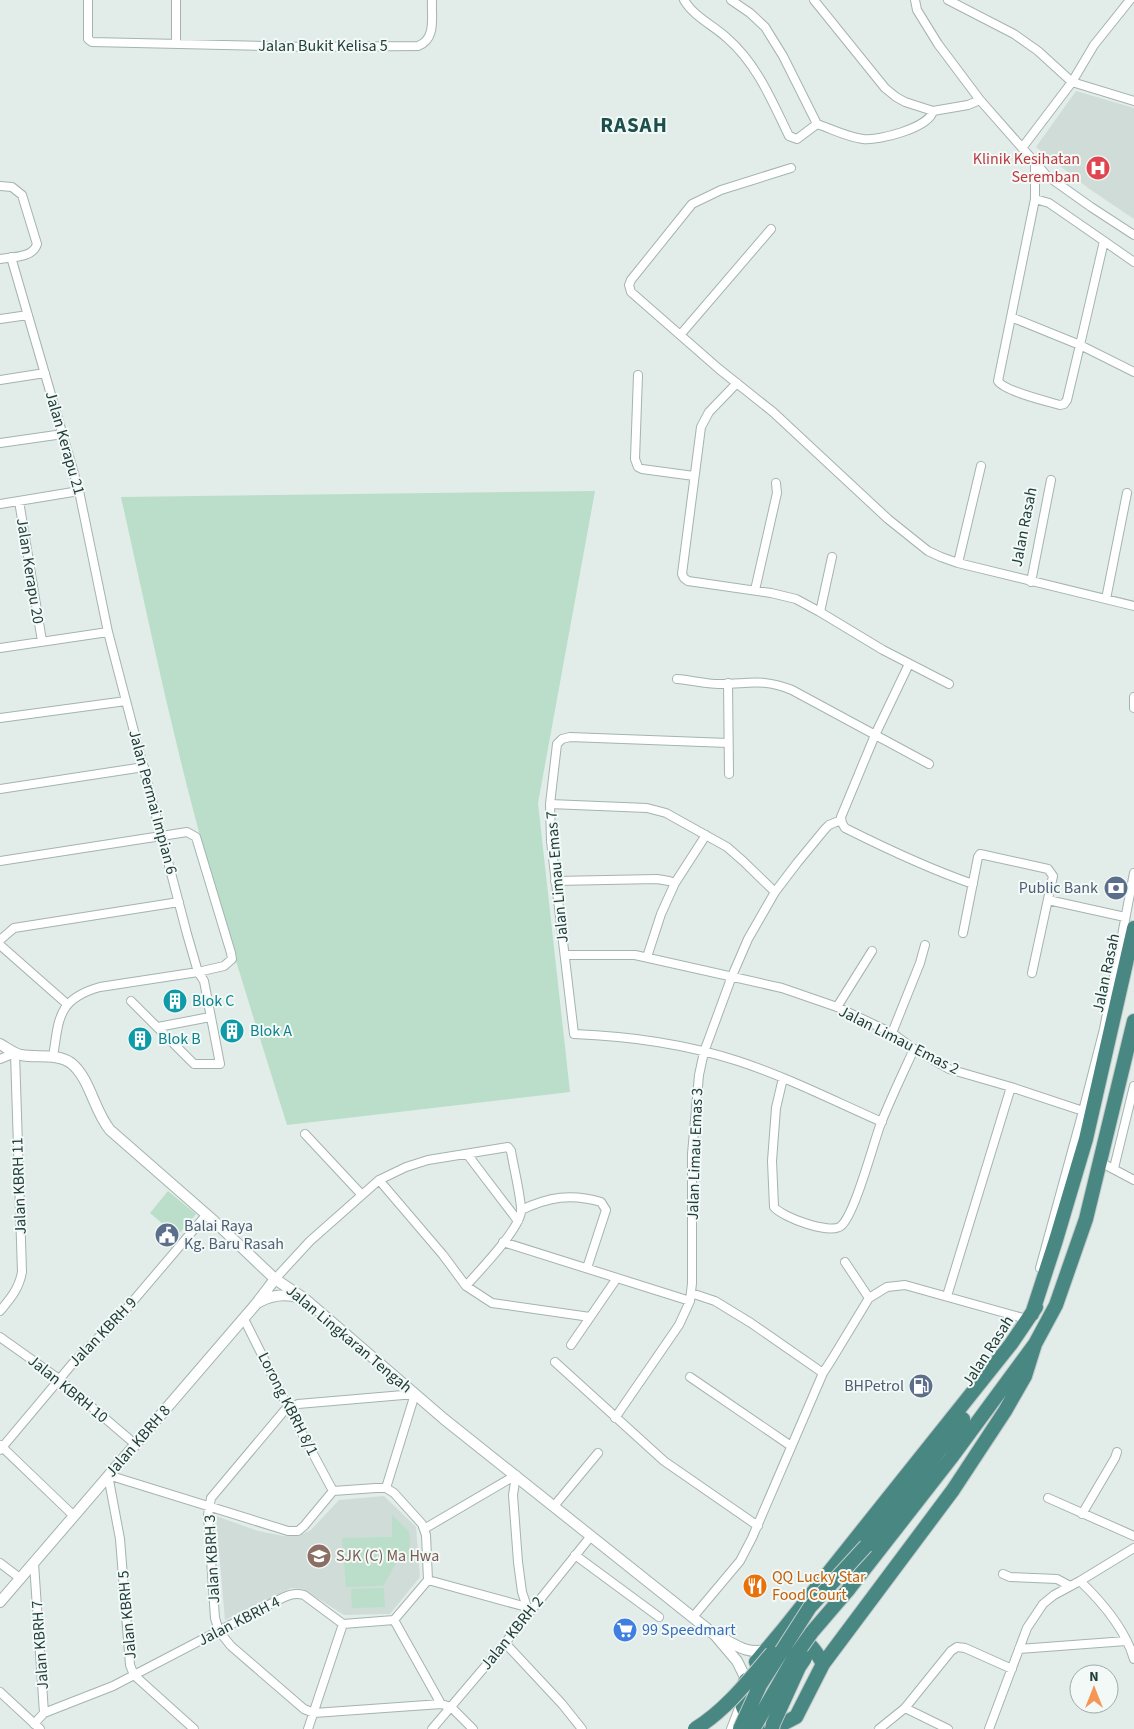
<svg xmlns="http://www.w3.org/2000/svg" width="1134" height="1729" viewBox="0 0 1134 1729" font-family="'Source Sans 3',sans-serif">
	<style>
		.built { fill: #d0dcd8 }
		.green { fill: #badec9 }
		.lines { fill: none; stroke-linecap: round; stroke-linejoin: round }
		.minor-casing { stroke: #a4b4b1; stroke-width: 10 }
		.tertiary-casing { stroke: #a4b4b1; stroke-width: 12 }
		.trunk-casing { stroke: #c1c9c8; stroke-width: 16 }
		.minor { stroke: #fff; stroke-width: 8 }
		.tertiary { stroke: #fff; stroke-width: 10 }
		.trunk { stroke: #488782; stroke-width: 14 }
		.trunk-bridge-casing { stroke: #c1c9c8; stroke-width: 16; stroke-linecap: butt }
		.trunk-bridge { stroke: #488782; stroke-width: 14 }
		.labels { text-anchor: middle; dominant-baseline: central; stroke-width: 4; stroke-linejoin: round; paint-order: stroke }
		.street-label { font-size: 16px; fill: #213e3a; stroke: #f2f9f6 }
		.health-label { font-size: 16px; fill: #be3a42; stroke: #f2f9f6; text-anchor: end }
		.service-label { font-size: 16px; fill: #4e5e75; stroke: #f2f9f6; text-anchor: end }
		.culture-label { font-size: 16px; fill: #0d838f; stroke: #f2f9f6; text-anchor: start }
		.education-label { font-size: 16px; fill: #785e54; stroke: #f2f9f6; text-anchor: start }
		.food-label { font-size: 16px; fill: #c56008; stroke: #f2f9f6; text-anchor: start }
		.shop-label { font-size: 16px; fill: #366cbe; stroke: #f2f9f6; text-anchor: start }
		.district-label { font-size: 21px; font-weight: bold; letter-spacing: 1px; fill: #1d504c; stroke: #f2f9f6 }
	</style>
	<rect width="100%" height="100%" fill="#e2ece9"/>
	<path class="built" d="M1076 91 1134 108V219L1088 188 1036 147Z
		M384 1496 416 1527 420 1577 390 1614 344 1615 303 1589 291 1588 225 1620 216 1516 258 1531 284 1536 300 1535 311 1530 339 1500Z"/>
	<path class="green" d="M595 491 538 803 570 1092 287 1125C257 1028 225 930 199 832 169 721 146 609 121 497Z
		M168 1191 196 1214 177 1236 150 1213Z
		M392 1515 409 1531 411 1561 400 1556 383 1586 346 1587 342 1538 392 1537Z
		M384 1588 385 1607 352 1608 351 1589Z"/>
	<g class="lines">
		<defs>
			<path id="minor" d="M88 0V39L92 42 308 47 418 46C437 39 431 16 432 0
				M684 0C694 17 713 25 727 38 757 64 772 101 789 136L797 139 817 124
				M731 0 750 13 765 27 783 56 817 124C832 129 847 137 863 139 878 141 929 128 933 111
				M814 0 885 88 896 97 905 102 933 111 968 105 980 100
				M915 0 917 10 938 44 980 100 1046 175 1091 207 1134 235
				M948 0 1014 34 1038 51 1072 82 1134 101
				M176 44V0
				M1022 148 1072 82 1094 45 1130 0
				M1035 163V199L998 381C1004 391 1046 401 1060 405L1064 404 1067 400 1080 345 1134 372
				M791 168 721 190 692 204 631 280 629 285 631 292 719 369 773 412 888 519 928 551 941 557 958 563 1134 606
				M0 186 12 187 22 195 37 244C33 258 12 257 0 259
				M1104 241 1134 262
				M11 257 79 491 108 632 187 934 198 972 204 981 220 1064H194L131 1001
				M1011 317 1080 345 1104 241 1049 203 1035 199
				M0 319 28 315
				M681 334 771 229
				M638 375 635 459 638 467 642 469 694 476
				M0 380 45 373
				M737 383 709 412 701 427 682 574 684 578 688 581 771 593 796 599 820 612 883 650 949 684
				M0 443 63 434
				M19 501 42 641
				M0 504 79 491
				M958 563 981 466
				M1031 582 1051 480
				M755 590 777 493 776 483
				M1106 599 1127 493
				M820 612 832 557
				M0 648 108 632
				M909 664 875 735 841 817 842 823 845 828C887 849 929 869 973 884
				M677 679C691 680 705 684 719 684 749 684 762 678 792 690L929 764
				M728 683 729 774
				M1134 697V708
				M0 718 126 701
				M728 743 570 737 562 739 557 744 550 804 551 841 574 1034C629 1036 685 1044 738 1061 787 1077 834 1101 882 1122
				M0 789 144 767
				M550 804 647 808 666 813 727 847 743 861 775 892
				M0 861 187 832 196 837 231 953 232 959 224 966 198 972 100 987C57 999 59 1019 53 1057
				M555 881 657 879 669 881 675 883
				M1048 900 1125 917
				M963 933 978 857 980 854 1048 869 1053 876 1032 973
				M0 940 14 928 179 902
				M0 945 67 1004
				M565 955H635L782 988 837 1007 892 1033 914 1049 949 1069 1011 1087 1083 1111
				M647 957 661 914 675 883 706 835
				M837 1007 872 951
				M158 1027 210 1017
				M892 1033 920 963 925 945
				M0 1059 15 1053 22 1272C19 1289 10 1299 0 1311
				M783 1078 776 1108 772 1161 774 1207C782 1217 830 1235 841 1226 855 1214 873 1144 881 1123 891 1098 903 1073 914 1049
				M305 1134 362 1195
				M467 1154 518 1221
				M1100 1162 1134 1180
				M1114 1168 1134 1086
				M379 1180 443 1255 466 1286 492 1303 590 1317
				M521 1210C549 1197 571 1193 601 1202L606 1210 587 1268
				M503 1242 690 1301
				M845 1262 869 1298
				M1040 1268 1083 1111 1104 1029 1134 873
				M275 1279 310 1241 379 1180 406 1167 428 1160 508 1147 511 1151C513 1164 522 1201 521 1212 518 1231 480 1270 466 1286
				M691 1293 715 1301 751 1323 823 1373
				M947 1296 1011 1087
				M245 1316V1321L289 1409 333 1491
				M0 1337 59 1379 135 1444
				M571 1345 617 1278
				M555 1362 664 1461 758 1526
				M690 1377 791 1446
				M615 1418 679 1325 690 1301 692 1283V1154L699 1075 704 1052 732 976 748 939 775 892 797 863 825 829 829 825 841 820
				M0 1445 74 1516
				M0 1450 73 1363 122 1314 207 1214
				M516 1475 513 1495 518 1562 522 1592 527 1607
				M386 1488 415 1394 298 1404 284 1411 211 1498 208 1515 215 1618 219 1631 231 1646 304 1709 314 1713 441 1704 451 1707 473 1729
				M1048 1498 1134 1536
				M554 1506 598 1453
				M1082 1514 1115 1458 1117 1452
				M424 1529 516 1475
				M575 1555 659 1617
				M0 1563 21 1579
				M34 1563 44 1713 34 1724
				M1003 1574 1010 1577 1057 1579 1070 1586
				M428 1580 530 1608
				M1080 1581C1102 1602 1125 1629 1134 1659
				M693 1617 740 1561 752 1538 823 1373 832 1359 869 1298 887 1287 905 1285 1023 1318
				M394 1620 441 1704
				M505 1643 562 1704 582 1729
				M1019 1649 1126 1641
				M0 1692 40 1729
				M905 1708 948 1729
				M44 1713 113 1686 276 1601C286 1596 293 1592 304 1595L343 1624 394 1620 428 1580 426 1535 422 1524 394 1493 386 1488H376L333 1491 304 1526 298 1531H288L108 1475 120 1539 130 1665 134 1675 194 1729
				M308 1729 343 1624
				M432 1729 505 1643 591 1536
				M731 1729 741 1703
				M879 1729 905 1708 951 1651 957 1647 965 1648 1012 1669
				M989 1729 1027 1628 1043 1604 1054 1595 1080 1581 1134 1548"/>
			<path id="tertiary" d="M0 1044C7 1048 13 1053 21 1055 37 1058 57 1053 71 1063 90 1078 94 1111 110 1130L214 1221 275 1279 305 1299 444 1419 715 1635 737 1661 746 1679
				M259 1302C272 1295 285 1293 300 1298
				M0 1602 256 1304 275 1279
				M719 1636C734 1644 749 1656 767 1649"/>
			<path id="trunk" d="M1032 1314 1056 1240 1086 1139 1134 928
				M866 1546 963 1419
				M848 1590 951 1458 1035 1344 1056 1305 1086 1219 1134 1021
				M795 1635C809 1641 816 1651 823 1664
				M756 1662 782 1631 1011 1344 1036 1307
				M746 1680C744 1687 740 1697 742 1704 746 1720 767 1727 781 1724 786 1723 791 1719 796 1717L823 1664 953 1490 1005 1411 1025 1376 1035 1344"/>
		</defs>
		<use href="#minor" class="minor-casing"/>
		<use href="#tertiary" class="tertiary-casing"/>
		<use href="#trunk" class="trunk-casing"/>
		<use href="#minor" class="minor"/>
		<use href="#tertiary" class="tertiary"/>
		<use href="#trunk" class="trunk"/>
		<defs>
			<path id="trunk-bridge" d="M695 1729C726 1710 749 1680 772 1653
				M740 1729 760 1685 810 1607 866 1546
				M753 1729 795 1656 812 1632 848 1590
				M772 1729 773 1724 799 1667 805 1658"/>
		</defs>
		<use href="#trunk-bridge" class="trunk-bridge-casing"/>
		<use href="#trunk-bridge" class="trunk-bridge"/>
	</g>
	<defs>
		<symbol id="hospital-disc" viewBox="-11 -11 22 22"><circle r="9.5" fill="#e0444e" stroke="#f2f9f6"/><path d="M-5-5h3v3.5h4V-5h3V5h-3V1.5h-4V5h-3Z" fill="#fff"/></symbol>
		<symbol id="bank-disc" viewBox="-11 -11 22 22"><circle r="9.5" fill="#5c6f8a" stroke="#f2f9f6"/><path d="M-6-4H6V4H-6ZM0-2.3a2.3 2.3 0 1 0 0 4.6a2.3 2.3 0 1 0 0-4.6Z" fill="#fff"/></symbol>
		<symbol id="building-disc" viewBox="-11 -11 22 22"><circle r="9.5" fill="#0f9aa8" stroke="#f2f9f6"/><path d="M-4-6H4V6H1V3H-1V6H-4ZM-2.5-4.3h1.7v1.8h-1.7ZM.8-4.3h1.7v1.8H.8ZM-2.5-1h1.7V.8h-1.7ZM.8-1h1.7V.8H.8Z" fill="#fff"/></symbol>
		<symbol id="civic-disc" viewBox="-11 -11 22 22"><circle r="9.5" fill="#5c6f8a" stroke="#f2f9f6"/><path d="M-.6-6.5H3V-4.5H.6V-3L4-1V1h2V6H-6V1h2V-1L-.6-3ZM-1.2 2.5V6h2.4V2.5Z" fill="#fff"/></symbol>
		<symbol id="fuel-disc" viewBox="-11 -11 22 22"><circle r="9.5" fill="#5c6f8a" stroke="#f2f9f6"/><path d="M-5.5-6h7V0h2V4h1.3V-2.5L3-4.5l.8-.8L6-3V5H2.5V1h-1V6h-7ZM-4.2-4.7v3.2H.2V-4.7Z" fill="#fff"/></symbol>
		<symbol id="school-disc" viewBox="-11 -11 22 22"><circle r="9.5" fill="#8d6e63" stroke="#f2f9f6"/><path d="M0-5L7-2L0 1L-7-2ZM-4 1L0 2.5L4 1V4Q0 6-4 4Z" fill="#fff"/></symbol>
		<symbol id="restaurant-disc" viewBox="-11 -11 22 22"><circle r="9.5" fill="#e8710a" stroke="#f2f9f6"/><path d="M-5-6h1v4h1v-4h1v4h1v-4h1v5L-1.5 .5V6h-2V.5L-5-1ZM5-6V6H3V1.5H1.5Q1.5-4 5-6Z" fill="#fff"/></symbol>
		<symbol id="supermarket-disc" viewBox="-11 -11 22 22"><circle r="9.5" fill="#3f7fe0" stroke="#f2f9f6"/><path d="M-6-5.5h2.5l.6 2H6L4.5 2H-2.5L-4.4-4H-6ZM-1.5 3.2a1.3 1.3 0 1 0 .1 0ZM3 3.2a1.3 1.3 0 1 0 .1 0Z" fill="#fff"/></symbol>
	</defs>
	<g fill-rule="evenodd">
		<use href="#hospital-disc" x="1084" y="154" width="28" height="28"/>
		<use href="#bank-disc" x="1102" y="874" width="28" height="28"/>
		<use href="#building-disc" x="161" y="987" width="28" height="28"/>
		<use href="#building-disc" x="218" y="1017" width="28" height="28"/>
		<use href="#building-disc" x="126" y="1025" width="28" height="28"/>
		<use href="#civic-disc" x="153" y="1221" width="28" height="28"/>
		<use href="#fuel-disc" x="907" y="1372" width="28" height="28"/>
		<use href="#school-disc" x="305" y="1542" width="28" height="28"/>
		<use href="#restaurant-disc" x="741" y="1572" width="28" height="28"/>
		<use href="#supermarket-disc" x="611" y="1616" width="28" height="28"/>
	</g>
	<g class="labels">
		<g class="street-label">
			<text x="323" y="46">Jalan Bukit Kelisa 5</text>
			<text transform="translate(65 443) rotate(74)">Jalan Kerapu 21</text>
			<text transform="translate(1024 527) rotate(-79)">Jalan Rasah</text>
			<text transform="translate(30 571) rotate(81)">Jalan Kerapu 20</text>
			<text transform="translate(153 802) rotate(75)">Jalan Permai Impian 6</text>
			<text transform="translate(557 877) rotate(-95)">Jalan Limau Emas 7</text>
			<text transform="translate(1106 973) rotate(-78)">Jalan Rasah</text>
			<text transform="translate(899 1040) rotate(27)">Jalan Limau Emas 2</text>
			<text transform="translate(695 1154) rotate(-88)">Jalan Limau Emas 3</text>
			<text transform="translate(19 1186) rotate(-92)">Jalan KBRH 11</text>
			<text transform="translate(103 1332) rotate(-46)">Jalan KBRH 9</text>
			<text transform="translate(349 1339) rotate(40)">Jalan Lingkaran Tengah</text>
			<text transform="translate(988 1351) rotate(-57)">Jalan Rasah</text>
			<text transform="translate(68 1389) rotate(39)">Jalan KBRH 10</text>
			<text transform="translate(288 1404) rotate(63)">Lorong KBRH 8/1</text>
			<text transform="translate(138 1441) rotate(-49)">Jalan KBRH 8</text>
			<text transform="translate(212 1559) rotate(-93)">Jalan KBRH 3</text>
			<text transform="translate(127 1615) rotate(-95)">Jalan KBRH 5</text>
			<text transform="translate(239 1621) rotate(-27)">Jalan KBRH 4</text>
			<text transform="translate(512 1633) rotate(-51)">Jalan KBRH 2</text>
			<text transform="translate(40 1645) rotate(-94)">Jalan KBRH 7</text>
		</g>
		<g class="health-label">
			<text x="1080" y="159">Klinik Kesihatan<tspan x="1080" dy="18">Seremban</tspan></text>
		</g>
		<g class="service-label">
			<text x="1098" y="888">Public Bank</text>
			<text x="184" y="1226" text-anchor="start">Balai Raya<tspan x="184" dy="18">Kg. Baru Rasah</tspan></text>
			<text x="904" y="1386">BHPetrol</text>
		</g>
		<g class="culture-label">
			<text x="192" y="1001">Blok C</text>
			<text x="250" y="1031">Blok A</text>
			<text x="158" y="1039">Blok B</text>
		</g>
		<g class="education-label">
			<text x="336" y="1556">SJK (C) Ma Hwa</text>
		</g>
		<g class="food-label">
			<text x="772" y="1577">QQ Lucky Star<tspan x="772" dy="18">Food Court</tspan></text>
		</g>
		<g class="shop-label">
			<text x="642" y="1630">99 Speedmart</text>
		</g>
		<g class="district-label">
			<text x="634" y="125">RASAH</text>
		</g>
	</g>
	<g transform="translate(1094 1689)"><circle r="24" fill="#f2f9f6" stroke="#9eaeab"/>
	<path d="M0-4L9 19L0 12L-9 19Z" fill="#f59657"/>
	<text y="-8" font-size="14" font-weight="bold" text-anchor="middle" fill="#213e3a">N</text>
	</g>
</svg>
